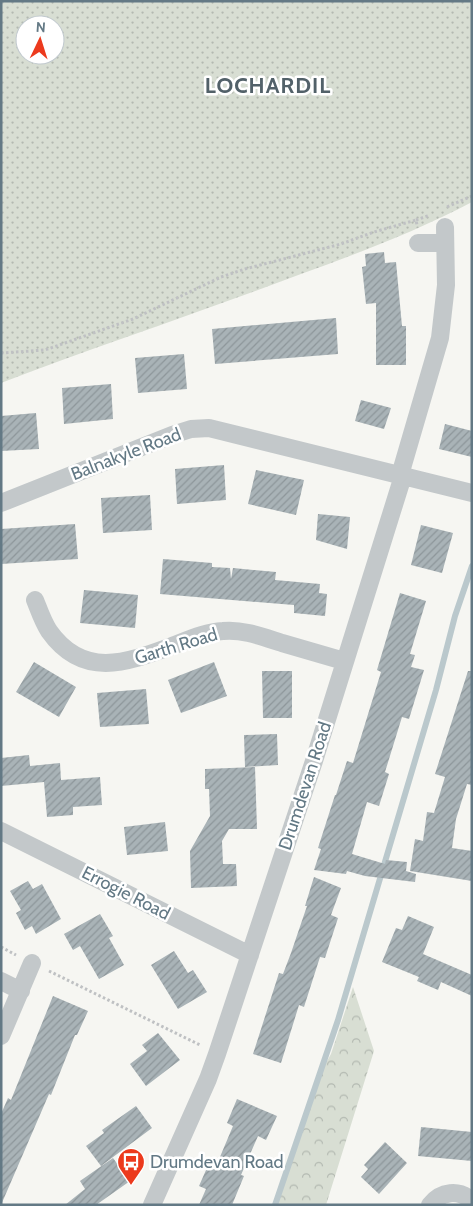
<svg xmlns="http://www.w3.org/2000/svg" width="473" height="1206" viewBox="0 0 473 1206" font-family="Cabin,sans-serif">
	<style>
		.forest { fill: url(#forest-crowns) }
		.park { fill: url(#park-dots); fill-rule: evenodd }
		.lines { fill: none; stroke-linecap: round; stroke-linejoin: round }
		.stream { stroke: #bac8cc; stroke-width: 6 }
		.building { fill: url(#building-hatch) }
		.path { stroke: #bfc1c3; stroke-width: 3; stroke-dasharray: 2.5 2.5; stroke-linecap: butt }
		.street { stroke: #c3c8ca; stroke-width: 18 }
		.labels { text-anchor: middle; dominant-baseline: central; stroke-width: 5; stroke-linejoin: round; paint-order: stroke }
		.street-label { font-size: 18px; fill: #637985; stroke: #fff }
		.poi-label { font-size: 18px; fill: #637985; stroke: #fff; text-anchor: start }
		.district-label { font-size: 22px; font-weight: bold; letter-spacing: 1px; fill: #526169; stroke: #fff }
	</style>
	<defs>
		<pattern id="forest-crowns" width="20" height="18" patternUnits="userSpaceOnUse" patternTransform="scale(1.25)"><rect width="20" height="18" fill="#d8ded3"/><path d="M2 6a3 3 0 1 1 6 0M12 15a3 3 0 1 1 6 0" fill="none" stroke="#b3b9b1"/></pattern>
		<pattern id="park-dots" width="8" height="8" patternUnits="userSpaceOnUse" patternTransform="scale(1.25)"><rect width="8" height="8" fill="#d8ded3"/><path d="M2 2h.1M6 6h.1" fill="none" stroke="#b3b9b1" stroke-width="1.8" stroke-linecap="round"/></pattern>
		<pattern id="building-hatch" width="6" height="6" patternUnits="userSpaceOnUse" patternTransform="scale(1.25)"><rect width="6" height="6" fill="#a9b3b7"/><path d="M-1 1l2-2M0 6l6-6M5 7l2-2" fill="none" stroke="#8d969a"/></pattern>
	</defs>
	<rect width="100%" height="100%" fill="#f6f6f2"/>
	<path class="forest" d="M353 987 374 1051 326 1205H275L319 1075 331 1054Z"/>
	<path class="park" d="M1 1H472V202C417 231 359 253 301 274 201 312 100 345 1 383ZM25 25H55V55H25Z"/>
	<g class="lines">
		<path class="stream" d="M275 1205 338 1020 436 690 455 616 472 566"/>
	</g>
	<path class="building" d="M384 252 385 263 396 262 402 326H406V365H376V303L366 304 362 267 366 266 365 254Z
		M336 318 338 354 215 364 212 329Z
		M184 354 187 389 138 393 135 358Z
		M111 384 113 419 64 424 62 388Z
		M361 400 391 408 384 429 355 421Z
		M36 413 39 449 1 451V416Z
		M445 424 472 431V457L439 449Z
		M224 465 226 500 177 504 175 469Z
		M256 470 304 480 296 515 248 504Z
		M150 495 152 530 103 533 101 498Z
		M318 514 350 517 347 549 316 540Z
		M75 524 78 559 1 564V529Z
		M421 525 453 533 442 573 411 565Z
		M163 559 212 563V567L230 568 231 579 233 568 276 572 275 580 320 584 319 593 327 594 325 616 294 613V605L160 594Z
		M84 590 138 595 135 628 80 623Z
		M400 593 426 601 410 654 415 655 411 667 424 670 409 719 402 717 385 772 389 774 379 806 367 802 352 854 385 864 386 860 407 862 406 871 416 874 415 882 365 876 347 871 346 874 314 870 321 849 318 848 335 795H336L347 761 353 763 381 672 377 670Z
		M34 662 76 687 59 717 16 692Z
		M214 662 227 696 181 713 168 680Z
		M262 671H292V718H263Z
		M468 671H472V785L467 784 456 819 452 848 472 851V881L410 871 415 839 423 841 427 812 434 813 445 777 435 774Z
		M146 689 149 724 100 727 97 693Z
		M277 734 278 765 245 767 244 735Z
		M29 755 30 766 60 763 61 780 100 777 102 805 73 807V815L47 817 44 782 1 786V758Z
		M255 767 257 829H229L222 841 223 864H236L237 886 191 888 190 851 210 816 209 789H205V769Z
		M165 822 168 851 127 855 124 827Z
		M314 877 341 888 331 915 338 918 325 958 320 957 304 1007 299 1005 281 1063 253 1054 279 973 283 974 291 953 307 906H305Z
		M28 881 33 889 42 884 61 919 36 934 32 926 25 930 16 913 21 910 10 891Z
		M100 914 113 936 109 938 124 965 99 979 80 946 73 950 64 934Z
		M408 916 434 927 423 954 472 975V996L441 982 438 990 417 981 419 977 382 962 396 928 402 930Z
		M174 951 188 973 193 970 207 992 178 1009 151 965Z
		M53 996 88 1011 77 1035H75L51 1095 49 1094 1 1205V1114L8 1098 11 1100Z
		M158 1033 180 1060 146 1086 130 1064 147 1051 142 1045Z
		M237 1099 277 1116 266 1140 258 1136 241 1175 244 1176 232 1205H199L206 1189 199 1186 210 1161 217 1164 233 1126 227 1123Z
		M136 1106 152 1128 101 1166 86 1146 104 1133 102 1130Z
		M421 1127 472 1132V1161L418 1156Z
		M385 1142 407 1163 379 1194 361 1177 368 1169 364 1165Z
		M113 1158 130 1181 96 1205H65L85 1189 80 1181Z"/>
	<g class="lines">
		<path class="path" d="M447 207 472 196
			M416 220 430 215
			M1 353 45 350 133 319 221 277 245 269 341 244 374 232 416 220 417 225
			M1 947 16 955
			M49 971 200 1045"/>
		<path class="street" d="M418 243H445
			M400 475 440 338 446 285 445 227
			M1 503 172 435 191 429 209 428 472 493
			M35 600C39 610 43 622 49 631 83 679 126 663 172 646 188 640 205 632 223 631 243 629 263 637 282 643 303 649 324 655 344 661
			M1 831 250 955
			M1 981 21 991
			M1 1036 32 963
			M152 1205 208 1079 217 1054 314 761 403 476
			M430 1205C441 1191 459 1189 472 1201"/>
	</g>
	<defs>
		<symbol id="bus-pin" viewBox="-11 -11 22 30"><path d="M0 17L-7.5 6A9.5 9.5 0 1 1 7.5 6Z" fill="#ec3a1d" stroke="#fff"/><path d="M-5-6H5V4H4V6H2V4H-2V6H-4V4H-5ZM-3.5-4V0h7V-4ZM-3.5 1.2v1.5H-2V1.2ZM2 1.2v1.5H3.5V1.2Z" fill="#fff"/></symbol>
	</defs>
	<g fill-rule="evenodd">
		<use href="#bus-pin" x="115" y="1146" width="32" height="43"/>
	</g>
	<g class="labels">
		<g class="street-label">
			<text transform="translate(126 454) rotate(-21)">Balnakyle Road</text>
			<text transform="translate(176 646) rotate(-17)">Garth Road</text>
			<text transform="translate(305 786) rotate(-72)">Drumdevan Road</text>
			<text transform="translate(126 893) rotate(27)">Errogie Road</text>
		</g>
		<g class="poi-label">
			<text x="150" y="1162">Drumdevan Road</text>
		</g>
		<g class="district-label">
			<text x="268" y="85">LOCHARDIL</text>
		</g>
	</g>
	<rect width="473" height="1206" fill="none" stroke="#637985" stroke-width="5"/>
	<g transform="translate(40 40) rotate(4)"><circle r="24" fill="#ffffff" stroke="#c1c9ce"/>
	<path d="M0-4L9 19L0 12L-9 19Z" fill="#ec3a1d"/>
	<text y="-8" font-size="14" font-weight="bold" text-anchor="middle" fill="#637985">N</text>
	</g>
</svg>
